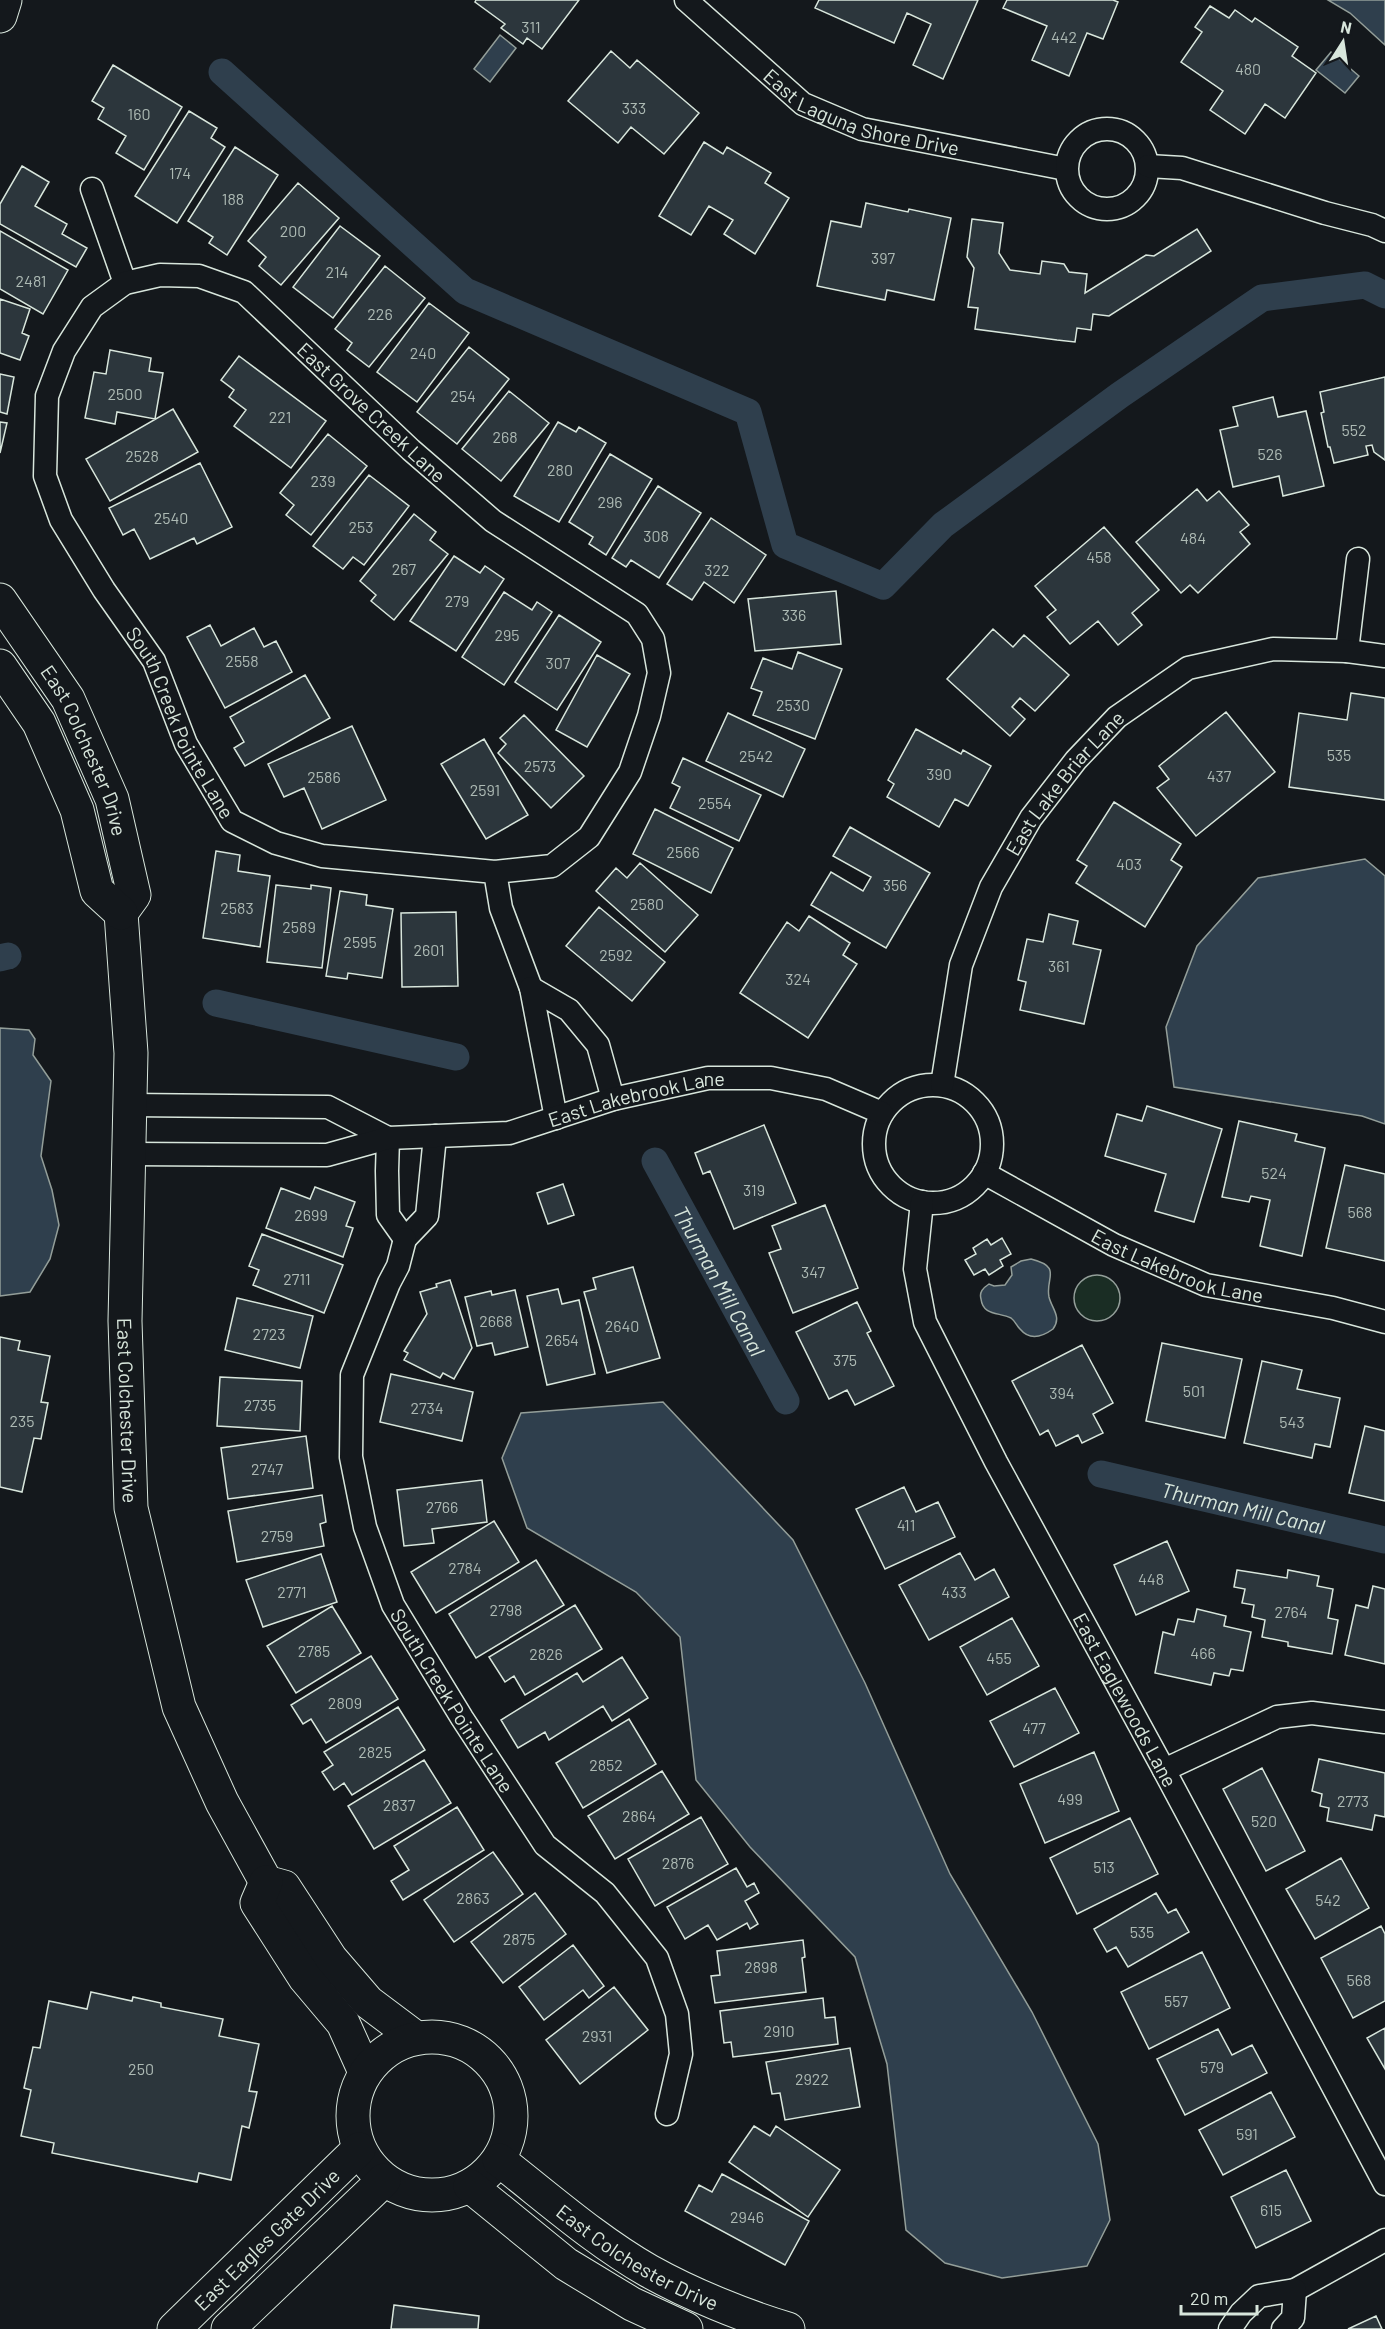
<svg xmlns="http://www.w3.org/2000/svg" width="1385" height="2329" viewBox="0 0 1385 2329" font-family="Barlow,sans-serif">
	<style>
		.green { fill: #1a2d24; stroke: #939e99; stroke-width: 1.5 }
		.water { fill: #2f3f4d; stroke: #939e99; stroke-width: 1.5 }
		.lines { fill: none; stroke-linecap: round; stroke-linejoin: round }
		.canal { stroke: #2f3f4d; stroke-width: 27 }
		.building { fill: #2c363c; stroke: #d8e6dc; stroke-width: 1.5 }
		.street-casing { stroke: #d8e6dc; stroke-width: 25 }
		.secondary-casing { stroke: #d8e6dc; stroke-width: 35 }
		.street { stroke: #14181c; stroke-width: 22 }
		.secondary { stroke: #14181c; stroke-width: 33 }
		.labels { text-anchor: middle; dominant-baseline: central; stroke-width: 4.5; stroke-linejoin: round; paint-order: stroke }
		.number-label { font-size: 16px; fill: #adbab4 }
		.street-label { font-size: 20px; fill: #d8e6dc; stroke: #14181c }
		.water-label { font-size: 21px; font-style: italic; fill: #d8e6dc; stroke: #14181c }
	</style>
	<rect width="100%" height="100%" fill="#14181c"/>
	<path class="green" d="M1074 1298a23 23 0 1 1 46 0a23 23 0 1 1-46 0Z"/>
	<path class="water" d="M1328 0H1385V45L1350 13Z
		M500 35 516 48 490 82 474 69Z
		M1331 52 1359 76 1345 93 1316 70Z
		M1365 859 1385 876V1124L1362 1116 1174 1087 1166 1027 1197 946 1258 878Z
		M0 1028 29 1030 35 1039 33 1055 51 1081 41 1156 52 1190 59 1225 50 1259 30 1292 0 1296Z
		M1031 1259C1063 1267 1045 1278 1049 1297 1052 1309 1062 1317 1053 1329 1042 1337 1030 1341 1020 1329 1016 1325 1015 1321 1011 1318 999 1312 983 1316 981 1299 979 1292 983 1288 989 1284L994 1286 1005 1285 1012 1275 1011 1267 1021 1261Z
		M663 1402 793 1540 865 1683 950 1874 1032 2012 1098 2144 1110 2220 1087 2266 1002 2278 945 2263 906 2230 887 2064 855 1957 750 1847 696 1780 680 1637 636 1592 527 1528 502 1458 521 1413Z"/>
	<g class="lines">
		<g class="canal">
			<path d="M222 72 465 291 748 412 785 545 883 586 943 525 1120 395 1262 298 1365 285 1385 295"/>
			<path d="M0 958 8 956"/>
			<path d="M216 1003 456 1057"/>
			<path id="s1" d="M655 1161 786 1401"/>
			<path id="s2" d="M1101 1474 1385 1540"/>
		</g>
	</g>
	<path class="building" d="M476 0H579L542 49 527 38 523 44 501 28 505 24 475 2Z
		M819 0H978L943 79 913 65 931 24 907 13 894 43 815 8Z
		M1007 0H1113L1118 2 1103 39 1087 33 1069 76 1032 60 1047 26 1003 8Z
		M1210 6 1229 18 1235 10 1252 22 1255 18 1298 47 1292 56 1316 73 1285 118 1265 104 1245 134 1210 110 1223 91 1181 62 1202 32 1195 27Z
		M611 51 630 68 637 60 699 113 664 154 631 127 618 143 568 101Z
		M113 65 182 107 144 170 116 153 126 136 98 119 104 108 92 101Z
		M189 111 217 128 211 138 225 147 177 223 135 196Z
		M704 142 723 154 727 147 771 173 765 183 789 198 755 254 724 234 733 220 709 206 691 235 659 216Z
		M235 147 278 175 227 255 209 243 213 237 188 221Z
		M22 166 49 182 35 206 67 224 62 234 87 248 76 267 0 224V204Z
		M298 183 339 218 281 285 259 266 266 257 248 241Z
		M866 203 908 212 909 209 951 218 934 300 887 290 885 300 817 286 831 221 861 227Z
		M972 219 1003 223 999 253 1010 270 1040 274 1042 261 1064 264 1069 272 1087 274 1085 293 1146 255 1154 256 1197 229 1211 251 1109 316 1093 314 1091 330 1077 328 1075 342 1057 340 975 329 978 308 968 307 974 268 967 257Z
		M340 226 380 256 333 318 293 287Z
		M0 231 68 270 43 314 0 289Z
		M385 266 425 298 369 367 347 350 352 343 335 329Z
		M0 299 30 309 22 333 29 336 20 360 0 353Z
		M429 303 469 333 417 402 377 372Z
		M469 347 509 379 457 444 417 412Z
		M110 350 151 358 149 371 163 373 155 419 117 412 115 424 85 418 94 372 106 374Z
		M239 356 326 421 291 468 234 426 246 410 229 397 234 390 221 380Z
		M0 374 14 377 7 414 0 412Z
		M1385 377V460L1374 452 1372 445 1366 446 1368 455 1334 463 1330 447H1328L1321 413 1324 412 1320 392Z
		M509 391 549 423 501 481 462 449Z
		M1273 397 1278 417 1306 411 1324 486 1283 496 1279 476 1233 487 1220 430 1238 426 1233 407Z
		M173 409 198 452 110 501 86 459Z
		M0 422 7 423 0 453Z
		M558 422 576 432 579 427 606 443 559 522 514 496Z
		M328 434 367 466 311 535 286 515 294 505 280 493Z
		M610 454 652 479 606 555 589 544 593 537 569 522Z
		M200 463 232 527 197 544 194 538 150 559 134 529 123 535 109 508Z
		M369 475 409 506 364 565 353 557 343 569 313 546Z
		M658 486 701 513 659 578 631 560 626 567 612 558Z
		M1197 489 1207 501 1219 491 1249 525 1240 532 1250 544 1198 593 1190 585 1181 593 1136 542Z
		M414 514 436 532 430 540 448 554 394 620 371 601 376 595 360 581Z
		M711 518 766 555 734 603 704 582 692 600 667 584Z
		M1104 527 1159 590 1132 613 1142 625 1118 645 1098 621 1070 644 1047 617 1056 610 1035 586Z
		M454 556 480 573 485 566 504 579 456 651 410 621Z
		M836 591 841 644 755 651 748 599Z
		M504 592 532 610 537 602 552 612 504 685 462 657Z
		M559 615 601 642 557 710 515 682Z
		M210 625 221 646 254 628 264 647 276 641 292 672 225 708 187 637Z
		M993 629 1013 647 1024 635 1069 675 1035 711 1020 698 1012 707 1025 719 1010 736 947 679Z
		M798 652 842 669 815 739 753 715 762 692 751 688 763 658 792 669Z
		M597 655 630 674 587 747 556 730Z
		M305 675 330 718 245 766 234 748 244 742 230 717Z
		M1351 693 1385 698V800L1289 787 1299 713 1347 720Z
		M1226 712 1275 772 1196 836 1157 788 1169 779 1159 766Z
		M728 713 805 749 783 797 706 761Z
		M524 715 584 776 551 808 498 753 506 744 500 738Z
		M352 726 386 800 322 829 304 788 284 797 268 764Z
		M916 729 961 754 963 750 991 766 968 806 955 799 939 827 887 797 894 784 888 780Z
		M484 739 528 815 486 839 441 764Z
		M683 758 761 795 739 841 670 808 680 787 672 783Z
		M1114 802 1181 844 1171 860 1182 867 1145 927 1076 883 1087 866 1077 860Z
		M655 809 733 848 711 893 633 854Z
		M850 827 930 873 886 948 811 905 831 872 863 891 871 877 833 856Z
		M216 851 240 855 238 871 270 876 260 947 203 938Z
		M640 863 698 915 665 952 596 891 616 868 627 878Z
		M276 885 311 889V885L331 888 322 968 267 962Z
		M340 891 367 895 366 905 393 909 382 978 348 973 347 979 326 976Z
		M599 907 665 962 632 1001 566 946Z
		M456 912 458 986 402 987 401 913Z
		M1049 914 1078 921 1073 944 1101 950 1084 1024 1020 1010 1026 982 1018 980 1027 939 1043 942Z
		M809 916 850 943 843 955 857 964 808 1038 740 993 787 922 799 931Z
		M1147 1106 1222 1129 1194 1222 1155 1211 1166 1174 1105 1156 1117 1114 1142 1121Z
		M1239 1121 1297 1134 1295 1141 1325 1148 1302 1256 1260 1246 1270 1200 1251 1196 1249 1202 1222 1197Z
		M764 1125 796 1203 734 1229 710 1171 703 1174 695 1153Z
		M1345 1165 1385 1174V1261L1326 1248Z
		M563 1184 574 1215 548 1224 537 1193Z
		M315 1187 355 1202 346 1226 353 1228 343 1257 266 1228 281 1188 310 1199Z
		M825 1205 858 1288 793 1313 769 1253 781 1249 772 1226Z
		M262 1234 343 1265 324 1313 253 1285 259 1270 249 1266Z
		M1002 1238 1011 1254 1000 1260 1003 1266 989 1275 985 1269 974 1275 965 1260 976 1254 973 1248 987 1239 991 1245Z
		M633 1267 660 1358 607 1373 584 1292 596 1289 593 1278Z
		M450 1280 472 1348 454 1379 443 1373 440 1378 404 1360 408 1353 404 1351 427 1314 420 1292 437 1287 436 1284Z
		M558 1289 562 1304 579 1300 595 1374 547 1385 527 1296Z
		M515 1290 528 1347 495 1355 492 1343 477 1346 465 1297 491 1291 492 1295Z
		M237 1298 313 1316 300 1368 225 1350Z
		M857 1302 871 1331 867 1333 894 1386 855 1405 847 1390 829 1399 796 1332Z
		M0 1337 20 1341 18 1350 50 1356 41 1402 48 1403 41 1439 34 1438 22 1492 0 1487Z
		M1162 1343 1242 1359 1225 1438 1146 1421Z
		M1082 1345 1113 1403 1093 1414 1103 1433 1082 1443 1078 1435 1056 1446 1048 1430 1040 1435 1012 1381Z
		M1262 1361 1302 1370 1297 1389 1340 1398 1330 1447 1315 1444 1312 1458 1244 1443Z
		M391 1374 473 1392 462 1441 380 1422Z
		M220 1377 302 1381 300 1431 217 1426Z
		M1365 1426 1385 1431V1501L1349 1493Z
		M306 1436 313 1488 228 1499 221 1448Z
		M482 1480 487 1522 432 1529 434 1543 404 1546 397 1490Z
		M904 1487 916 1512 938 1502 955 1537 885 1569 856 1509Z
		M322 1495 326 1522 320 1524 324 1546 237 1562 228 1511Z
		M494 1521 519 1562 436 1613 411 1572Z
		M1167 1541 1189 1591 1136 1615 1114 1565Z
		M960 1553 975 1580 994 1569 1009 1597 929 1640 899 1585Z
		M321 1554 337 1602 263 1627 246 1580Z
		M536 1560 564 1605 476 1658 449 1614Z
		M1237 1570 1287 1578 1288 1570 1319 1576 1317 1586 1333 1589 1328 1618 1338 1620 1332 1654 1288 1646V1642L1262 1637 1265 1620 1252 1617 1254 1605 1242 1603 1245 1589 1234 1587Z
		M1373 1586 1385 1589V1664L1345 1655 1356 1605 1368 1608Z
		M575 1605 602 1649 525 1695 514 1676 505 1682 489 1657Z
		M332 1606 361 1653 296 1693 267 1646Z
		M1197 1609 1226 1616 1224 1626 1251 1632 1243 1671 1231 1669 1229 1676 1214 1673 1211 1685 1155 1673 1163 1632 1174 1635 1178 1619 1194 1622Z
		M1012 1618 1039 1666 987 1695 960 1647Z
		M371 1656 398 1699 326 1743 311 1719 303 1724 291 1705Z
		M622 1657 648 1698 612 1721 603 1706 549 1740 545 1732 518 1748 501 1720 577 1673 583 1682Z
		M1055 1688 1079 1733 1014 1767 990 1721Z
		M398 1707 425 1750 352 1795 344 1783 334 1790 322 1772 333 1765 324 1752Z
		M629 1719 656 1764 583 1808 556 1763Z
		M1094 1752 1119 1811 1045 1843 1020 1784Z
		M1319 1759 1385 1773V1817L1375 1815 1372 1830 1327 1821 1329 1808 1320 1806 1322 1794 1312 1791Z
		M424 1760 451 1803 374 1849 348 1806Z
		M1262 1768 1305 1851 1266 1871 1223 1789Z
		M662 1771 689 1814 615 1859 588 1816Z
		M457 1807 484 1850 403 1900 391 1881 409 1870 394 1846Z
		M701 1817 728 1864 655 1906 628 1859Z
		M1130 1818 1158 1874 1077 1914 1050 1858Z
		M493 1852 523 1894 454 1942 424 1900Z
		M1341 1858 1369 1908 1315 1939 1286 1889Z
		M736 1868 747 1887 754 1883 759 1893 745 1901 758 1924 750 1929 747 1923 717 1940 708 1925 685 1939 667 1907Z
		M535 1893 566 1934 503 1983 471 1942Z
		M1156 1893 1168 1913 1176 1909 1189 1932 1128 1967 1116 1947 1107 1952 1094 1929Z
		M1381 1926 1385 1934V2001L1353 2018 1321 1958Z
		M803 1940 805 1957 802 1958 806 1992 715 2003 711 1976 720 1975 717 1951Z
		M573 1945 604 1986 589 1998 583 1990 544 2020 519 1987Z
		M1202 1952 1230 2008 1149 2049 1121 1992Z
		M614 1987 648 2030 580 2084 546 2040Z
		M91 1992 132 2001 133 1997 161 2003V2007L223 2019 219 2036 259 2044 249 2091 257 2092 249 2128 242 2126 231 2180 199 2173 197 2182 52 2153 54 2143 21 2136 31 2090 24 2088 33 2047 40 2048 49 2001 87 2009Z
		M823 1998 825 2018 835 2017 838 2044 733 2057 731 2042 724 2043 720 2011Z
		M1385 2028V2069L1367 2038Z
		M1218 2029 1232 2055 1252 2045 1267 2073 1185 2115 1157 2059Z
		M850 2048 860 2107 785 2120 780 2093 772 2094 766 2062Z
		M1271 2092 1295 2137 1223 2175 1199 2130Z
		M754 2126 770 2136 776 2126 840 2170 808 2217 729 2162Z
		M1286 2170 1311 2221 1256 2248 1231 2197Z
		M722 2174 809 2221 785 2265 685 2211 699 2185 712 2192Z
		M394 2305 479 2316 478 2329H391Z
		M1376 2316 1382 2329H1348Z"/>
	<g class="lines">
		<defs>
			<g id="street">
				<path id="s3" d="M686 0 803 104 862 129 1066 169"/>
				<circle cx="1107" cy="169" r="40"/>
				<path d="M1148 166 1182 168 1325 213 1372 225 1385 231"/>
				<path d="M92 189 125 283"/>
				<path d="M1347 651 1358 559"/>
				<path id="s4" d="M495 872 552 866 589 837 630 772 649 716 659 673 653 639 637 614 493 521 411 450 244 292 199 276 160 275 125 283 92 307 64 351 47 396 45 476 61 520 104 590 154 661 186 744 232 821 276 843 322 856 495 872 501 908 531 988"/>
				<circle cx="933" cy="1144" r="59"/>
				<path id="s5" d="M942 1085 961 965 991 887 1031 818 1076 760 1117 717 1188 668 1273 649 1347 651 1385 656"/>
				<path d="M130 1105 328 1107 388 1138"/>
				<path d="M556 1118 531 988 569 1010 598 1045 613 1099"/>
				<path d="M388 1138 387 1171 388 1215 405 1239 427 1216 435 1136"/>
				<path id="s6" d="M128 1154 327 1155 388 1138 509 1133 613 1099 708 1078H771L826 1089 882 1113"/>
				<path id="s7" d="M984 1173 1114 1245 1206 1285 1333 1308 1385 1322"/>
				<path id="s8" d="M922 1202 915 1269 925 1322 996 1462 1164 1770 1385 2184"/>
				<path id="s9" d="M405 1239 398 1266 389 1283 352 1375 351 1457 365 1527 393 1605 462 1718 545 1845 605 1893 657 1958 677 2014 681 2054 667 2114"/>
				<path d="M1164 1770 1277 1717 1312 1713 1385 1722"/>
				<path d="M1295 2290 1385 2240"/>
				<path d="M1230 2329 1241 2313 1259 2296 1295 2290 1293 2318 1283 2329"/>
			</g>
			<g id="secondary">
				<path d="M0 16 5 0"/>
				<path id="s10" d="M0 600 68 699 112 799 134 895 121 913 131 1053 125 1321 131 1508 179 1707 222 1802 266 1882 284 1887 331 1959 368 2002 416 2038"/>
				<path d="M0 666 39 723 77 810 97 891 121 913"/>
				<path d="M266 1882 257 1903 305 1978 343 2023 365 2072"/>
				<circle cx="432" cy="2116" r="79"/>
				<path id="s11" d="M499 2160C548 2198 595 2240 649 2271 690 2294 744 2316 788 2329"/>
				<path d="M470 2186 566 2264 632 2304 686 2329"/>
				<path id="s12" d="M174 2329 359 2149"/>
				<path d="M228 2329 384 2180"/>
			</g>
		</defs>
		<use href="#street" class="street-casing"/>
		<use href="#secondary" class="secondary-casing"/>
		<use href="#street" class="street"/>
		<use href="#secondary" class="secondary"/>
	</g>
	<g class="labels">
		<g class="number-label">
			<text x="531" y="26">311</text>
			<text x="1064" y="36">442</text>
			<text x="1248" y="68">480</text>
			<text x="634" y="107">333</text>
			<text x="139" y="113">160</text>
			<text x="180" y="172">174</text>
			<text x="233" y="198">188</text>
			<text x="293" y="230">200</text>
			<text x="883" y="257">397</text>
			<text x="337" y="271">214</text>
			<text x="31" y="280">2481</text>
			<text x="380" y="313">226</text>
			<text x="423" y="352">240</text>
			<text x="125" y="393">2500</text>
			<text x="463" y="395">254</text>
			<text x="280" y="416">221</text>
			<text x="1354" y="429">552</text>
			<text x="505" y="436">268</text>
			<text x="1270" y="453">526</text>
			<text x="142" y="455">2528</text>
			<text x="560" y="469">280</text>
			<text x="323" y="480">239</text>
			<text x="610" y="501">296</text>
			<text x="171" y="517">2540</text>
			<text x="361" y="526">253</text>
			<text x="656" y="535">308</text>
			<text x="1193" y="537">484</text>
			<text x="1099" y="556">458</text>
			<text x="404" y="568">267</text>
			<text x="717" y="569">322</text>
			<text x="457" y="600">279</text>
			<text x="794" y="614">336</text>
			<text x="507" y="634">295</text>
			<text x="242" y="660">2558</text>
			<text x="558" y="662">307</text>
			<text x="793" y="704">2530</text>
			<text x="1339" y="754">535</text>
			<text x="756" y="755">2542</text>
			<text x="540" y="765">2573</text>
			<text x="939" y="773">390</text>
			<text x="1219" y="775">437</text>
			<text x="324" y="776">2586</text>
			<text x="485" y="789">2591</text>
			<text x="715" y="802">2554</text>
			<text x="683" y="851">2566</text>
			<text x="1129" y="863">403</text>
			<text x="895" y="884">356</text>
			<text x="647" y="903">2580</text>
			<text x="237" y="907">2583</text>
			<text x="299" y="926">2589</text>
			<text x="360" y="941">2595</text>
			<text x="429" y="949">2601</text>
			<text x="616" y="954">2592</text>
			<text x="1059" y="965">361</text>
			<text x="798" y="978">324</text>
			<text x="1274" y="1172">524</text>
			<text x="754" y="1189">319</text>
			<text x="1360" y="1211">568</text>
			<text x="311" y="1214">2699</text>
			<text x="813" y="1271">347</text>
			<text x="297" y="1278">2711</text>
			<text x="496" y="1320">2668</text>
			<text x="622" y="1325">2640</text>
			<text x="269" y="1333">2723</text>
			<text x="562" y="1339">2654</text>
			<text x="845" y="1359">375</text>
			<text x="1194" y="1390">501</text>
			<text x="1062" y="1392">394</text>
			<text x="260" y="1404">2735</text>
			<text x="427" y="1407">2734</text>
			<text x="22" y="1420">235</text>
			<text x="1292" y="1421">543</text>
			<text x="267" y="1468">2747</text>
			<text x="442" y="1506">2766</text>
			<text x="906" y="1524">411</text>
			<text x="277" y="1535">2759</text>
			<text x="465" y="1567">2784</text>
			<text x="1151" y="1578">448</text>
			<text x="292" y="1591">2771</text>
			<text x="954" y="1591">433</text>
			<text x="506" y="1609">2798</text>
			<text x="1291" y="1611">2764</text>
			<text x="314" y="1650">2785</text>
			<text x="1203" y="1652">466</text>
			<text x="546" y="1653">2826</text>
			<text x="999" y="1657">455</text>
			<text x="345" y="1702">2809</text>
			<text x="1034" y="1727">477</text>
			<text x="375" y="1751">2825</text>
			<text x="606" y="1764">2852</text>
			<text x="1070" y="1798">499</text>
			<text x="1353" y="1800">2773</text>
			<text x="399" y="1804">2837</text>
			<text x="639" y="1815">2864</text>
			<text x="1264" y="1820">520</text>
			<text x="678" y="1862">2876</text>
			<text x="1104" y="1866">513</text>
			<text x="473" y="1897">2863</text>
			<text x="1328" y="1899">542</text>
			<text x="1142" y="1931">535</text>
			<text x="519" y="1938">2875</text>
			<text x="761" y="1966">2898</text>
			<text x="1359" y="1979">568</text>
			<text x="1176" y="2000">557</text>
			<text x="779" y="2030">2910</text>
			<text x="597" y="2035">2931</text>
			<text x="1212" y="2066">579</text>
			<text x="141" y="2068">250</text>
			<text x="812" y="2078">2922</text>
			<text x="1247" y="2133">591</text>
			<text x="1271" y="2209">615</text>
			<text x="747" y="2216">2946</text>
		</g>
		<g class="street-label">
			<text stroke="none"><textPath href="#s3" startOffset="214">East Laguna Shore Drive</textPath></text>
			<text transform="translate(372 412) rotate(43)">East Grove Creek Lane</text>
			<text stroke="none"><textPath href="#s4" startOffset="1485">South Creek Pointe Lane</textPath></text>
			<text stroke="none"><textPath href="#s10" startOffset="174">East Colchester Drive</textPath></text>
			<text stroke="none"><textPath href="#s5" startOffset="333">East Lake Briar Lane</textPath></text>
			<text stroke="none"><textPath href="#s6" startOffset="516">East Lakebrook Lane</textPath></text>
			<text stroke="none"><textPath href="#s7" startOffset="216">East Lakebrook Lane</textPath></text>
			<text stroke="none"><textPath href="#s10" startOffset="848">East Colchester Drive</textPath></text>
			<text stroke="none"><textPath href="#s9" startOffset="495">South Creek Pointe Lane</textPath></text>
			<text stroke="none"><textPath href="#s8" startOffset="549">East Eaglewoods Lane</textPath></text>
			<text stroke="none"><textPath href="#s12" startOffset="129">East Eagles Gate Drive</textPath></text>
			<text stroke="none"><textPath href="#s11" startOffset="170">East Colchester Drive</textPath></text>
		</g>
		<g class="water-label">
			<text stroke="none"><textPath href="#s1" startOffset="136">Thurman Mill Canal</textPath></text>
			<text stroke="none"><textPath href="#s2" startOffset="146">Thurman Mill Canal</textPath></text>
		</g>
	</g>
	<g transform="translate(1343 42) rotate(12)" stroke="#14181c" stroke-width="4.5" paint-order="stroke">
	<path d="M0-4.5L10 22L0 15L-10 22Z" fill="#d8e6dc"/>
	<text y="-9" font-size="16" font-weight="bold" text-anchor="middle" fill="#d8e6dc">N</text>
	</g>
	<path d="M1181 2305v9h76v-9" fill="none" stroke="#d8e6dc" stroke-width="3"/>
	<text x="1190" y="2305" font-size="18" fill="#d8e6dc" stroke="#14181c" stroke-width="4.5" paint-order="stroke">20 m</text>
</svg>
